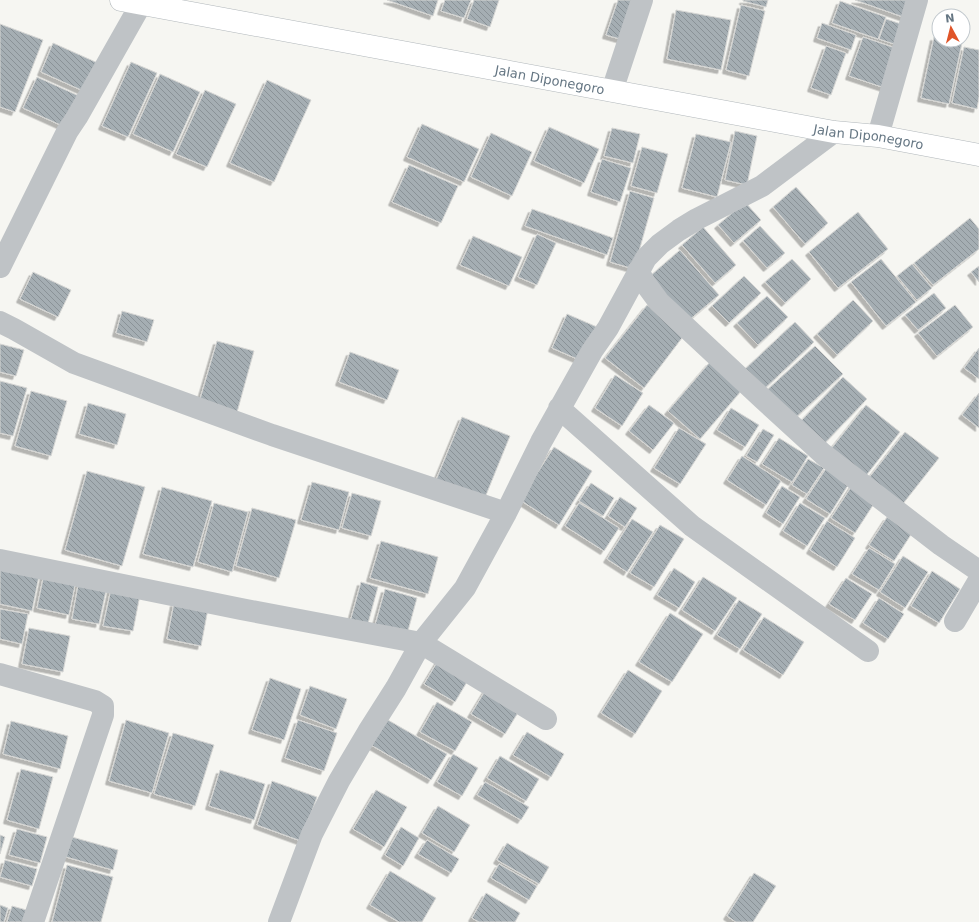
<svg xmlns="http://www.w3.org/2000/svg" width="979" height="922" viewBox="0 0 979 922" font-family="'DejaVu Sans',sans-serif">
	<style>
		.building { fill: url(#building-back-hatch); stroke: #d7d7d5; filter: url(#shadow) }
		.lines { fill: none; stroke-linecap: round; stroke-linejoin: round }
		.secondary-casing { stroke: #b1b7bb; stroke-width: 23 }
		.street { stroke: #bfc3c6; stroke-width: 22 }
		.secondary { stroke: #fff; stroke-width: 22 }
		.labels { text-anchor: middle; dominant-baseline: central; stroke-width: 4; stroke-linejoin: round; paint-order: stroke }
		.street-label { font-size: 13px; fill: #657683; stroke: #fff }
	</style>
	<defs>
		<pattern id="building-back-hatch" width="6" height="6" patternUnits="userSpaceOnUse"><rect width="6" height="6" fill="#a5aeb3"/><path d="M-1 5l2 2M0 0l6 6M5-1l2 2" fill="none" stroke="#8a9297"/></pattern>
		<filter id="shadow"><feDropShadow dx="-3.5" dy="3.5" stdDeviation="0" flood-color="#0004"/></filter>
	</defs>
	<rect width="100%" height="100%" fill="#f6f6f2"/>
	<path class="building" d="M387 0H438L433 16Z
		M445 0H471L464 18 441 11Z
		M474 0H499L490 27 467 19Z
		M618 0H648L634 43 606 35Z
		M743 0H768L766 7 743 1Z
		M855 0H916L909 19Z
		M840 1 886 17 878 39 832 23Z
		M741 5 765 11 749 76 726 70Z
		M676 10 731 20 721 70 667 59Z
		M886 19 907 26 900 46 879 39Z
		M822 23 856 35 851 50 817 38Z
		M0 24 43 40 15 112 0 107Z
		M863 37 901 50 888 89 849 76Z
		M934 37 939 38V40H947L962 43 949 104 921 98Z
		M53 43 100 64 88 93 41 72Z
		M826 46 846 53 831 95 811 88Z
		M964 47 979 50V97L977 109 952 103Z
		M131 62 157 73 128 137 102 126Z
		M160 74 200 92 173 152 133 134Z
		M37 77 79 96 65 127 23 108Z
		M267 80 311 100 274 182 230 163Z
		M205 90 236 104 207 167 176 154Z
		M422 124 479 149 464 182 407 157Z
		M549 127 599 149 584 183 534 161Z
		M612 128 640 134 633 163 604 156Z
		M735 131 757 136 747 185 725 180Z
		M491 133 532 152 512 196 471 177Z
		M696 134 731 142 717 197 682 188Z
		M642 147 668 154 657 193 631 186Z
		M602 159 631 168 620 202 591 192Z
		M409 165 458 186 441 223 392 202Z
		M796 187 828 223 805 244 773 207Z
		M630 191 654 198 634 269 610 262Z
		M745 202 761 220 734 243 718 225Z
		M532 209 613 238 607 255 525 226Z
		M858 212 888 249 838 288 809 252Z
		M970 218 979 229V249L933 285 914 263Z
		M760 226 785 253 767 268 743 241Z
		M703 227 736 265 715 283 682 245Z
		M537 234 556 243 537 285 518 277Z
		M473 236 522 257 509 286 460 265Z
		M680 250 719 295 688 321 649 277Z
		M792 259 811 279 785 303 765 282Z
		M881 259 916 302 886 326 851 282Z
		M912 264 932 288 917 300 897 276Z
		M979 266V282L971 272Z
		M33 272 71 290 58 317 20 299Z
		M744 276 761 293 729 323 712 306Z
		M934 293 946 308 918 330 905 315Z
		M767 296 788 317 758 345 737 323Z
		M853 300 873 321 837 355 817 334Z
		M647 305 685 334 644 388 605 358Z
		M955 305 973 327 937 356 918 333Z
		M122 311 154 320 147 342 116 333Z
		M567 314 597 327 582 361 552 348Z
		M795 322 814 342 762 391 743 371Z
		M217 341 254 351 236 416 198 406Z
		M0 344 24 350 16 376 0 372Z
		M815 346 843 374 793 420 766 391Z
		M979 348V379L964 368Z
		M350 352 399 370 387 400 339 382Z
		M710 362 742 390 700 439 668 411Z
		M615 375 643 393 622 426 595 408Z
		M843 377 867 399 821 447 798 424Z
		M0 381 27 388 13 436 0 433Z
		M31 391 67 401 51 456 15 446Z
		M979 393V428L962 415Z
		M88 403 126 414 117 445 79 434Z
		M649 405 674 423 653 450 629 431Z
		M866 405 900 432 865 477 830 450Z
		M731 408 759 425 745 447 717 430Z
		M462 417 510 436 484 500 436 480Z
		M679 428 706 444 680 484 654 468Z
		M763 429 774 435 757 462 746 456Z
		M905 432 939 458 902 505 868 479Z
		M779 438 808 456 792 482 762 464Z
		M554 447 592 471 559 525 520 500Z
		M742 456 781 481 766 505 727 480Z
		M808 459 824 468 807 494 792 485Z
		M827 467 850 482 830 514 806 499Z
		M87 471 145 487 122 566 65 550Z
		M312 482 349 492 339 530 301 520Z
		M591 483 614 498 603 516 579 501Z
		M853 484 877 499 855 533 831 518Z
		M782 486 800 497 783 524 766 513Z
		M162 487 212 501 193 567 143 554Z
		M352 493 381 501 371 536 342 528Z
		M620 497 637 508 625 527 608 516Z
		M214 503 248 512 232 572 198 562Z
		M579 503 619 528 604 551 565 526Z
		M800 503 825 518 807 546 783 531Z
		M252 508 296 520 279 578 236 566Z
		M887 517 912 533 894 561 869 545Z
		M632 519 653 532 627 572 607 559Z
		M827 521 855 538 837 567 810 550Z
		M660 525 684 539 654 587 630 573Z
		M381 541 438 557 428 594 370 578Z
		M869 548 895 564 879 590 852 574Z
		M903 556 928 572 905 608 880 592Z
		M0 568 39 576 32 611 0 604Z
		M674 568 695 582 679 608 657 595Z
		M932 571 960 589 939 623 911 606Z
		M44 574 76 580 69 615 37 608Z
		M703 577 737 598 715 631 682 610Z
		M846 578 872 594 855 620 829 604Z
		M79 580 107 586 99 624 72 619Z
		M361 582 378 587 367 627 350 622Z
		M111 589 140 595 133 631 103 626Z
		M385 589 417 598 406 638 374 629Z
		M879 598 904 614 888 639 863 623Z
		M739 600 762 614 740 649 717 635Z
		M174 603 208 609 201 646 167 639Z
		M0 609 28 614 22 644 0 639Z
		M670 613 703 634 672 682 639 662Z
		M764 617 804 642 783 675 743 650Z
		M29 628 70 636 63 672 22 664Z
		M439 659 470 677 455 702 424 684Z
		M628 670 662 691 635 734 601 713Z
		M270 678 301 689 284 740 252 730Z
		M310 686 347 699 336 729 300 715Z
		M488 686 522 706 505 734 471 714Z
		M437 702 472 722 455 751 420 732Z
		M381 716 447 754 431 780 366 742Z
		M126 720 169 733 152 793 109 781Z
		M298 720 337 733 324 771 285 758Z
		M11 721 68 736 60 769 3 754Z
		M527 732 564 754 551 777 513 755Z
		M173 733 214 745 195 806 154 794Z
		M453 754 478 768 462 796 437 782Z
		M500 756 539 779 526 801 487 778Z
		M21 769 53 777 39 829 7 820Z
		M220 770 265 784 254 820 209 806Z
		M272 781 317 797 301 841 257 825Z
		M485 782 529 807 521 820 477 795Z
		M376 790 407 807 384 847 353 829Z
		M438 806 470 825 454 852 422 833Z
		M401 827 419 838 403 866 385 855Z
		M17 829 47 837 40 863 9 855Z
		M0 835 5 837 0 854Z
		M72 837 118 850 113 870 66 857Z
		M427 840 459 859 451 873 418 854Z
		M507 843 549 867 539 884 497 860Z
		M5 860 37 869 32 886 0 877Z
		M499 864 537 886 529 900 491 878Z
		M67 865 113 877 101 922H52Z
		M390 871 436 898 422 922H399L370 905Z
		M754 873 776 886 753 922H736L727 916Z
		M486 893 520 913 515 922H479L472 918Z
		M0 905 8 908 4 922H0Z
		M12 906 30 911 27 922H7Z"/>
	<g class="lines">
		<defs>
			<g id="secondary">
				<path id="s1" d="M121 0 834 132 878 136 979 155"/>
			</g>
		</defs>
		<use href="#secondary" class="secondary-casing"/>
		<path class="street" d="M612 91 642 0
			M878 136 917 0
			M0 267 67 132 77 117 141 4
			M638 271 645 283 659 302 763 399 823 454 941 545 979 571
			M0 322 14 329 74 363 272 435 506 513
			M559 408 692 526 868 651
			M0 560 241 609 421 643 546 719
			M955 621 979 580
			M0 674 95 701 103 706V715L33 922
			M279 922 312 834 339 781 368 732 396 688 421 643 465 588 506 513 541 442 592 351 608 328 646 258 660 244 679 230 697 219 762 186 834 132"/>
		<use href="#secondary" class="secondary"/>
	</g>
	<g class="labels">
		<g class="street-label">
			<text stroke="none"><textPath href="#s1" startOffset="436">Jalan Diponegoro</textPath></text>
			<text stroke="none"><textPath href="#s1" startOffset="760">Jalan Diponegoro</textPath></text>
		</g>
	</g>
	<g transform="translate(951 28) rotate(353)"><circle r="19" fill="#ffffff" stroke="#c1c8cd"/>
	<path d="M0-3L7 15L0 10L-7 15Z" fill="#e05428"/>
	<text y="-6" font-size="11" font-weight="bold" text-anchor="middle" fill="#657683">N</text>
	</g>
</svg>
